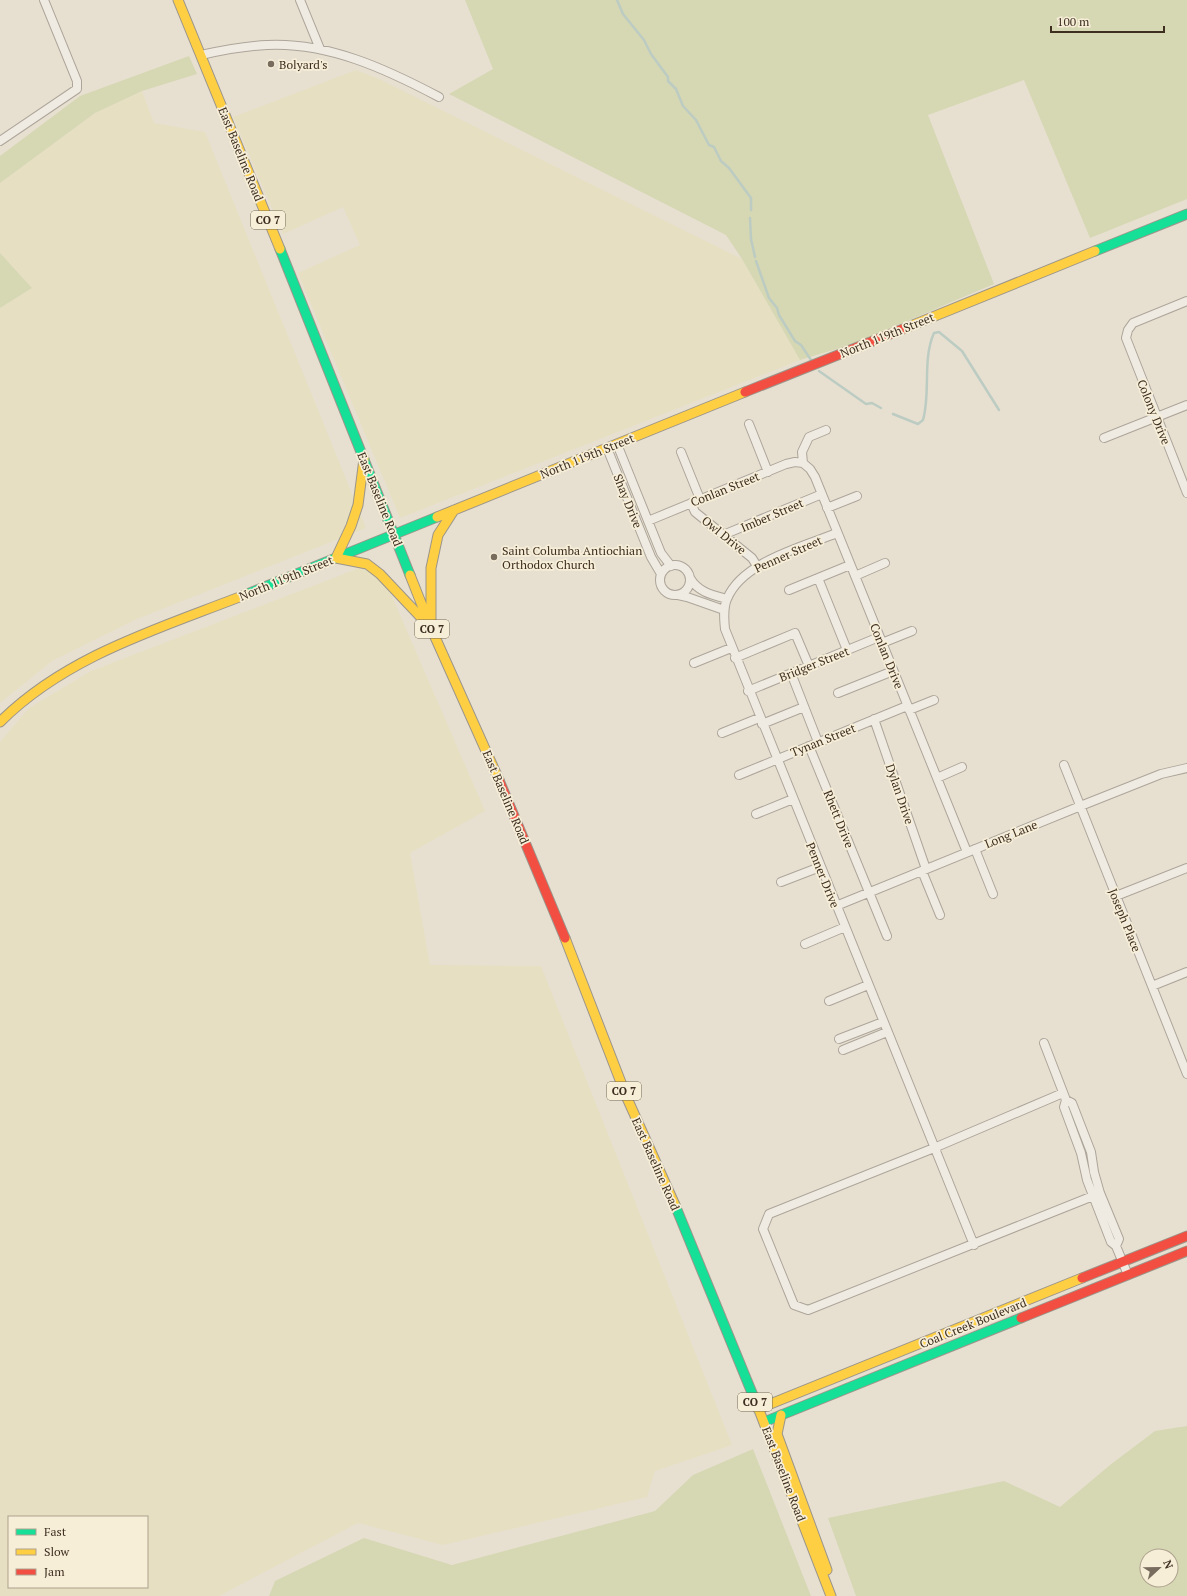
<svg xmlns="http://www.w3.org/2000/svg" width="1187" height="1596" viewBox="0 0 1187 1596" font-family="'PT Serif',serif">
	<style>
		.farmland { fill: #e6dfc2; fill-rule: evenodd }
		.green { fill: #d6d7b3; fill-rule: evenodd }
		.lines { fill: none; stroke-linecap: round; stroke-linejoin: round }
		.stream { stroke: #bcccc2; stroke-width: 2.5 }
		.street-casing { stroke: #ada599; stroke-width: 10 }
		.fast-casing { stroke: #9c958a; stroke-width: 11 }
		.slow-casing { stroke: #9c958a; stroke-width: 11 }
		.jam-casing { stroke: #9c958a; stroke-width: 11 }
		.street { stroke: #efebe3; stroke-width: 8 }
		.fast { stroke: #16e098; stroke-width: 9 }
		.slow { stroke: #ffcf43; stroke-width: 9 }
		.jam { stroke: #f24e42; stroke-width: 9 }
		.poi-dot { fill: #786c5e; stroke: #f7eed8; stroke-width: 1.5 }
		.labels { text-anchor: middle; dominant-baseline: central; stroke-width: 3.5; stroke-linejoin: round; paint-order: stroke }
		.shield { fill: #f7eed8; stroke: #756857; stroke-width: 1 }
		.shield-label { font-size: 11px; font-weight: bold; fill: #3d2e20 }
		.poi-label { font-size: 12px; fill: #3d2e20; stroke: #f7eed8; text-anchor: start }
		.street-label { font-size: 12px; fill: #3d2e20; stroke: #f7eed8 }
	</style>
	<rect width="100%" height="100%" fill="#e7e0d1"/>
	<path class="farmland" d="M356 70 379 79 742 259 800 360 400 518 298 273 360 245 343 207 283 234 233 117Z
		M142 91 154 123 205 132 366 528 137 619 52 661 0 703V308L32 288 0 253V183L95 113Z
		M362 567 384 578 485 811 410 853 430 965 541 966 732 1445 655 1471 647 1497 443 1545 358 1523 219 1596H0V742L29 708 91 671ZM9 1517H147V1587H9Z"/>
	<path class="green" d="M465 0H1187V199L1090 238 1024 80 928 115 994 284 853 344 800 360 742 259 726 235 449 94 493 69Z
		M189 56 197 74 142 91 95 113 0 183V156L80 96Z
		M0 253 32 288 0 308Z
		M1187 1426V1596H856L828 1518 1004 1481 1060 1507 1110 1465 1155 1431ZM1147 1556H1171V1580H1147Z
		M753 1449 811 1596H269L275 1581 364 1538 452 1565 655 1511 693 1475Z"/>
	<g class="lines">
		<path class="stream" d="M617 0 623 14 644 40 651 54 668 77V81L676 89 683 106 696 120 709 145 714 147 721 161 729 168 751 198V210
			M750 218 751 239 755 257
			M756 261 769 298 777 308 779 315 795 341 801 345 811 360
			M819 371 866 404 872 403 881 408
			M893 414 918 424 923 420C931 392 922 360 934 333L939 332 962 351 999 410"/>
		<defs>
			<path id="street" d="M300 0 320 49
				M201 55C223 50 245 46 267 45 328 42 386 69 439 97
				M0 141 77 89V81L44 0
				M1187 301 1133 323 1128 330 1126 338 1187 493
				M749 424 768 472
				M1104 438 1187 405
				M617 444 661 553 671 566
				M607 448 651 557 661 574
				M681 452 700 499
				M803 463 810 469 815 477 967 852
				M803 463 802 452 809 437 826 430
				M691 503 695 512 752 558 757 566
				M827 508 857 496
				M648 521 786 464 795 462 803 463
				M837 533C802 547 742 562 727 599 723 608 724 619 725 629L974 1245
				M723 535 822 494
				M660 580a15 15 0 1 1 30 0a15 15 0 1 1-30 0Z
				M855 576 885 563
				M690 578C698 592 712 595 727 599
				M818 578 847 650
				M789 590 850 565
				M678 595 687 597 724 610
				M882 643 912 631
				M735 658 795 633 809 666
				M694 663 731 648
				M791 673 818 742
				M748 691 879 637
				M838 693 893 671
				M909 710 934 700
				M874 719 926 869
				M762 724 804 707
				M722 733 759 718
				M809 746 887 936
				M1064 765 1187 1074
				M739 775 907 706
				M937 778 962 767
				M756 814 793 799
				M975 849 993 894
				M922 871 940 915
				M781 882 820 867
				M1116 896 1187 868
				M836 906 1088 803 1161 774 1187 768
				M805 944 845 927
				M1152 986 1187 972
				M829 1001 868 985
				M839 1039 883 1022
				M1044 1043 1066 1100 1064 1107 1081 1153 1087 1180 1111 1242 1116 1246 1128 1275
				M843 1050 887 1032
				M1063 1093 934 1148 769 1214 763 1229 794 1305 808 1310 1093 1196
				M1066 1100 1072 1103 1091 1152 1094 1172 1100 1193 1119 1239 1116 1246"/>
			<path id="fast" d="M280 249 410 575
				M1095 251 1187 214
				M247 594 437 517
				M675 1205 759 1410
				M764 1422 1021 1318"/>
			<path id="slow" d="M178 0 280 249
				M903 329 1095 251
				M364 459 358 505 351 526 336 558 367 564 380 574 430 627
				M437 517 745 392
				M410 575 431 628 499 780
				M431 626V568L438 535 454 510
				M0 722C67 655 161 628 247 594
				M565 938 627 1098 675 1205
				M758 1409 1082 1278
				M759 1410 831 1596
				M781 1415 777 1434 827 1570"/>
			<path id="jam" d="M745 392 903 329
				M499 780 565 938
				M1082 1278 1187 1236
				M1021 1318 1187 1251"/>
		</defs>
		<use href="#street" class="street-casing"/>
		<use href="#fast" class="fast-casing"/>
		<use href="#slow" class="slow-casing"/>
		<use href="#jam" class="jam-casing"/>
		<use href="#street" class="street"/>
		<use href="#fast" class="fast"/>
		<use href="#slow" class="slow"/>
		<use href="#jam" class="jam"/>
	</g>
	<g class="poi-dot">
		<circle cx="271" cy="64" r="4"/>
		<circle cx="494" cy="557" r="4"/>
	</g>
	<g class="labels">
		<g class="shield">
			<rect x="251" y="211" width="34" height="18" rx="3"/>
			<rect x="415" y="620" width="34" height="18" rx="3"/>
			<rect x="607" y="1082" width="34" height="18" rx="3"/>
			<rect x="738" y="1393" width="34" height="18" rx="3"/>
		</g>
		<g class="shield-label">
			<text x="268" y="220">CO 7</text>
			<text x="432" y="629">CO 7</text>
			<text x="624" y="1091">CO 7</text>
			<text x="755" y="1402">CO 7</text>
		</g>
		<g class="poi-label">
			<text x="279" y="64">Bolyard's</text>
			<text x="502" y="550">Saint Columba Antiochian<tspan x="502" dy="14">Orthodox Church</tspan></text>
		</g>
		<g class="street-label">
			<text transform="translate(241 154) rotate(68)">East Baseline Road</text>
			<text transform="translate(887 335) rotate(-22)">North 119th Street</text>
			<text transform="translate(1154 412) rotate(68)">Colony Drive</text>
			<text transform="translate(587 456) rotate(-22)">North 119th Street</text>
			<text transform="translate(725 489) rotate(-22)">Conlan Street</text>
			<text transform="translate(380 499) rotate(68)">East Baseline Road</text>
			<text transform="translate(628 501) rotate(68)">Shay Drive</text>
			<text transform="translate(772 515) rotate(-23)">Imber Street</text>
			<text transform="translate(724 535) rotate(39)">Owl Drive</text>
			<text transform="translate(788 554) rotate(-24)">Penner Street</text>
			<text transform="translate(286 578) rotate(-22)">North 119th Street</text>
			<text transform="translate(887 656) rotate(68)">Conlan Drive</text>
			<text transform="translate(814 664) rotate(-22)">Bridger Street</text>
			<text transform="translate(823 740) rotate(-22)">Tynan Street</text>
			<text transform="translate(900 794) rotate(71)">Dylan Drive</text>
			<text transform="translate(506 797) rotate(67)">East Baseline Road</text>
			<text transform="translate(839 819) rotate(68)">Rhett Drive</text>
			<text transform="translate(1011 834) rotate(-22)">Long Lane</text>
			<text transform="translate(823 875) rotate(68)">Penner Drive</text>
			<text transform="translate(1125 920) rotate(68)">Joseph Place</text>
			<text transform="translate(656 1164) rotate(66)">East Baseline Road</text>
			<text transform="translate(973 1323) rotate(-22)">Coal Creek Boulevard</text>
			<text transform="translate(784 1474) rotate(69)">East Baseline Road</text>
		</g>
	</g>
	<rect x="8" y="1516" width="140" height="72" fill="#f7eed8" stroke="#ada18e"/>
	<rect x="16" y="1529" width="20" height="6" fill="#16e098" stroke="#ada18e"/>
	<text x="44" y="1536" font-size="12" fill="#3d2e20">Fast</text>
	<rect x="16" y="1549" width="20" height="6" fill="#ffcf43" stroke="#ada18e"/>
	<text x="44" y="1556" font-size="12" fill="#3d2e20">Slow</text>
	<rect x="16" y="1569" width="20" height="6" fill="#f24e42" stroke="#ada18e"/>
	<text x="44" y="1576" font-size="12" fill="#3d2e20">Jam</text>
	<g transform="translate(1159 1568) rotate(68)"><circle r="19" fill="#f7eed8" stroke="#ada18e"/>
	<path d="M0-3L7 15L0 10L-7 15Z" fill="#786c5e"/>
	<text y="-6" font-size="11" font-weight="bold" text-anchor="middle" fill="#3d2e20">N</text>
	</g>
	<path d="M1051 26v6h113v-6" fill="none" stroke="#3d2e20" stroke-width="2"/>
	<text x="1057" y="26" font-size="12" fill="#3d2e20" stroke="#f7eed8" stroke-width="3" paint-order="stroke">100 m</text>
</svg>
